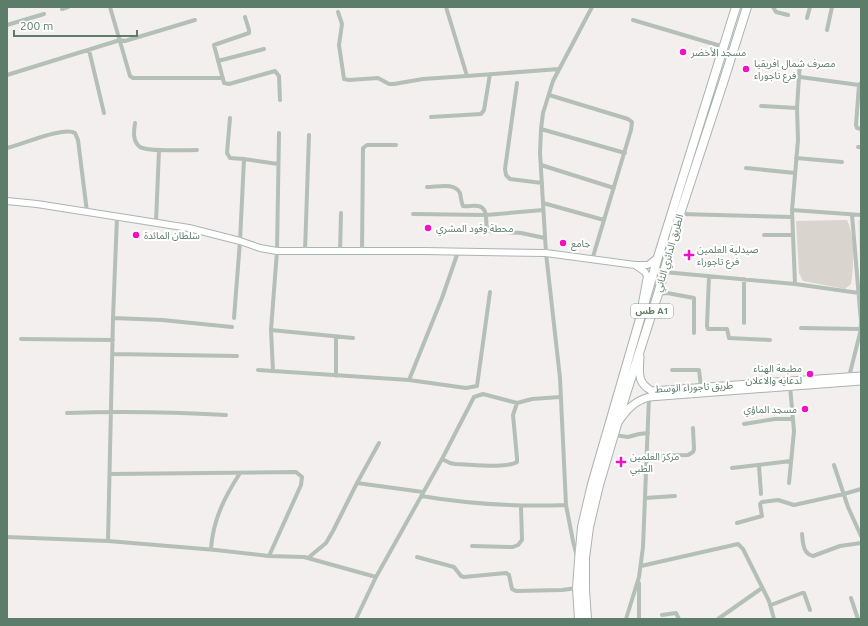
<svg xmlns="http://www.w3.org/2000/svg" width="868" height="626" viewBox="0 0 868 626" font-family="Ubuntu,'Noto Sans Arabic',sans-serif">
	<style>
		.built { fill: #e1e1df }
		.green { fill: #d9d5ce }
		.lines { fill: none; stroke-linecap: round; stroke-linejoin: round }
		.secondary-casing { stroke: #a9b6ae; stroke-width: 8 }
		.primary-casing { stroke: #a8b4ad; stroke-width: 9 }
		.highway-casing { stroke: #aab4ae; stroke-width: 10 }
		.street { stroke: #b4bfb8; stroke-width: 4 }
		.secondary { stroke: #fff; stroke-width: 6 }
		.primary { stroke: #fff; stroke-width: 7 }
		.highway { stroke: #fff; stroke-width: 8 }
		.poi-dot { fill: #f310c3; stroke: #fff; stroke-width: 1.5 }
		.labels { text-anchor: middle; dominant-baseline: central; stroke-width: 4; stroke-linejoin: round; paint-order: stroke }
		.shield { fill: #fff; stroke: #8da497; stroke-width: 1 }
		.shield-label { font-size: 9px; font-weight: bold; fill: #5c7d6a }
		.poi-label { font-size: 10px; fill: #5c7d6a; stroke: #fff; text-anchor: start }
		.street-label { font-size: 10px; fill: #5c7d6a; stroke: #fff }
	</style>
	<rect width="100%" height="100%" fill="#f4efef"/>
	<path class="built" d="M858 220H861V282Z"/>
	<path class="green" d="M847 220C855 237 854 265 851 284L845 289 803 281 799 273 796 221Z"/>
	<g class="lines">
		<defs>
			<path id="secondary" d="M7 201 37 204 189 228 240 241 260 248 277 251H423L546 253 635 265H648L657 258
				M635 265 645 272 647 276 642 303"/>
			<path id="primary" d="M640 357C639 373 637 383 652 391L861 376
				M619 421C627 409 635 401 649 397L861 381"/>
			<path id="highway" d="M579 619 577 588 579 561 582 527 592 484 658 257 736 7
				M587 619 585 590V558L589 527 599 485 625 397 658 294 680 214 723 83 747 7"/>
		</defs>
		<use href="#secondary" class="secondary-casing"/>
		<use href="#primary" class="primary-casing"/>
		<use href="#highway" class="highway-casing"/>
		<path class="street" d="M110 7 130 76 133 78H223
			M446 7 467 76 559 69
			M773 7 776 12 788 15
			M62 9 68 7
			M338 12 342 24 339 45 344 79 349 80 378 78 389 84H394L423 79 467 76
			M245 17 249 30V33L214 45 224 83 229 84 275 71 279 76 280 100
			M807 18 810 7
			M633 20 724 47
			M7 25 44 14
			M827 30 832 7
			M89 50 104 113
			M218 61 264 49
			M7 75 120 40 125 41 195 20
			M800 77 859 85 861 83
			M517 83 505 169 506 175 510 179 542 183
			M859 85 856 125 857 128 861 129
			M549 95 628 119 632 122 631 130 592 260
			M761 106 797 108
			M431 117 481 114 484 110 490 74
			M230 118 227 153 230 158 244 159 278 164
			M135 123C134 130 132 141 140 147 147 152 186 150 197 150
			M541 129 625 153
			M279 133 277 251 271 330 353 338
			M858 147H861
			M7 148C21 145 64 126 75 133L78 140 87 212
			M796 158 842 162
			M541 165 614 188
			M746 168 795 173
			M427 187C437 187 455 182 460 193 461 197 461 202 463 206 468 207 473 205 478 206 490 208 484 224 488 231L521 233 545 238
			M543 203 604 220
			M792 210 861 215
			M413 214 486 215 543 210
			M680 214 792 217
			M117 217 113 318 108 541 216 550 269 556 304 557 376 577
			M156 222 159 150
			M764 235H793
			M305 251 309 135
			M362 251 363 148 367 145H396
			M340 252 341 213
			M664 272 795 284 859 293
			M709 276 707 326 708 329H727L729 338 770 340
			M795 284 792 210 798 140 797 108 800 61
			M658 294 667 293 694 298V333
			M113 318 162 320 232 327
			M234 318 240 241 244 159
			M744 323V279
			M801 328 860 329
			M271 330 273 371
			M21 339 113 340
			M112 354 237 356
			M258 370 409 380 466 388 477 386 490 292
			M672 370H699L701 387
			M336 376V336
			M849 377 860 333 861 322 852 215
			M409 380 442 298 458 252
			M67 413C120 411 173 412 226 415
			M744 424 775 419H793
			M614 435 628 437 639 434 648 433
			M647 456 688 455 693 452 694 449 693 428
			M442 459 450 463 455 464C469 464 506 469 517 462V458L513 415 517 403
			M834 465 848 507 861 536
			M759 466 761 494
			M732 468 791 461
			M110 474 296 472 302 477 301 485 269 556
			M357 483 379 443
			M789 483 794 431 790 386
			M421 496C469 504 517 507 566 505
			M645 498 675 496
			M737 523 762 516 760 504 762 502 778 500 794 505 844 494 861 489
			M802 534C803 543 803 554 813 556L840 546 861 543
			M7 537 108 541
			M472 546 513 547 518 545 522 540 521 507
			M211 549C213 520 224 498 240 473
			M417 557 454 567 461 576 464 577 506 573 509 575 512 589 516 591 562 590 577 588
			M577 557 573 541 566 505 560 378 546 253 540 153 541 129 543 113 553 81 592 7
			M308 558 326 543 333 531 357 483 423 492
			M641 566 738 544 743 549 769 601 774 619
			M851 598 858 619
			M771 605 802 593H804L810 610
			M662 615 676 613 679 619
			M356 619 376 577 442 459 474 397 483 394 517 403 532 399 560 397
			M626 619 639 577 643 547 649 397
			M639 619V583
			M718 619 762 588"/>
		<use href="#secondary" class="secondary"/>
		<use href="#primary" class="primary"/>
		<use href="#highway" class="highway"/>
	</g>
	<g class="poi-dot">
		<circle cx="683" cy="52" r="4"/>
		<circle cx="746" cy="69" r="4"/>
		<circle cx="428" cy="228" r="4"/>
		<circle cx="136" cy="235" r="4"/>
		<circle cx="563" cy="243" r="4"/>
		<path d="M687 249h4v4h4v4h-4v4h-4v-4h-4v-4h4z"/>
		<circle cx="810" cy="374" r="4"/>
		<circle cx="805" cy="409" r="4"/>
		<path d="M619 456h4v4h4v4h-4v4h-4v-4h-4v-4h4z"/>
	</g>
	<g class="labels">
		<rect class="shield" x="631" y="304" width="42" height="14" rx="3"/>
		<g class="shield-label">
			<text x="652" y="311">طس A1</text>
		</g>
		<g class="poi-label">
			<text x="691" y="52">مسجد الأخضر</text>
			<text x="754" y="63">مصرف شمال افريقيا<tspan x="754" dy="12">فرع تاجوراء</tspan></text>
			<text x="436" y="228">محطة وقود المشري</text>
			<text x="144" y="235">سلطان المائدة</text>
			<text x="571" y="243">جامع</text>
			<text x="697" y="249">صيدلية العلمين<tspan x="697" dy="12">فرع تاجوراء</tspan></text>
			<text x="802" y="368" text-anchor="end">مطبعة الهناء<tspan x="802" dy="12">لدعايه والاعلان</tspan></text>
			<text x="797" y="409" text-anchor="end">مسجد الماؤي</text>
			<text x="630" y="456">مركز العلمين<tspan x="630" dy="12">الطبي</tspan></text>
		</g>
		<g class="street-label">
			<text transform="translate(669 253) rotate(-74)">الطريق الدائري الثاني</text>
			<text transform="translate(694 387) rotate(-3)">طريق تاجوراء الوسط</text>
		</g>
	</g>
	<rect width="868" height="626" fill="none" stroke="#5c7d6a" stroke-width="16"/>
	<path d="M14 30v6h123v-6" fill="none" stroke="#5c7d6a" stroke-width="2"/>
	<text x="20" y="30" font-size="12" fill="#5c7d6a" stroke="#ffffff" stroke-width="3" paint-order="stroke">200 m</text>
</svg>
